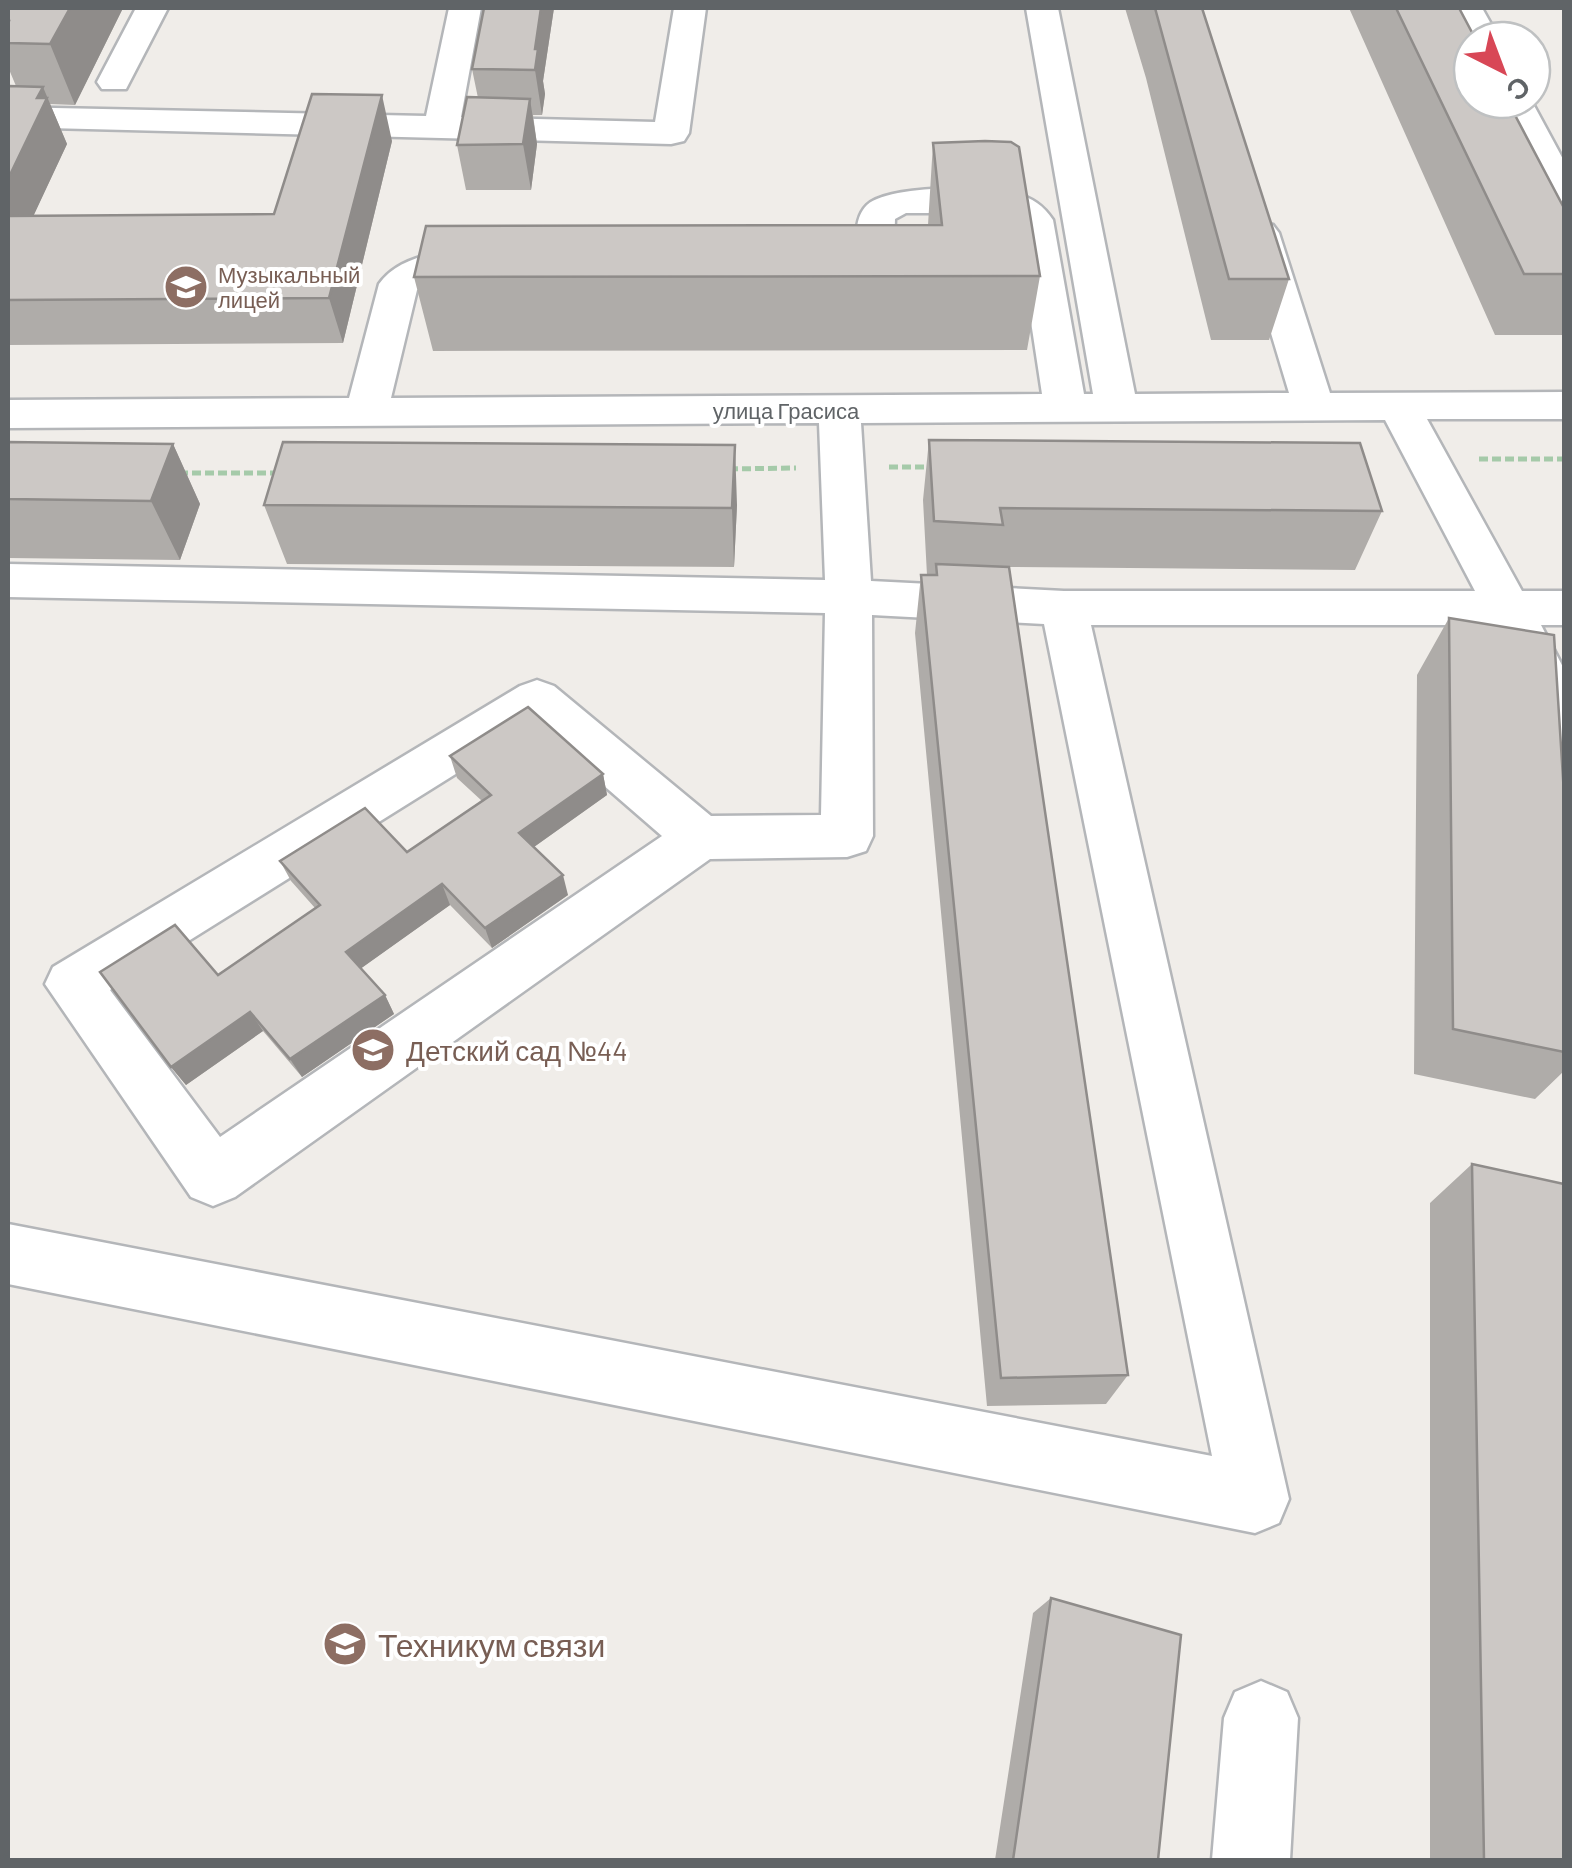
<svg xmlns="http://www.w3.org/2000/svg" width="1572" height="1868" viewBox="0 0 1572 1868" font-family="Barlow,sans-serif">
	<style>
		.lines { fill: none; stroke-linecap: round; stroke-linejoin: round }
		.minor-casing { stroke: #b4b6b9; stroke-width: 5 }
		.path { stroke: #a5caa9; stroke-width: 5; stroke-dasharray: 9 4; stroke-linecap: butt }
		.minor { fill: #fff; fill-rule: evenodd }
		.wall { fill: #afaca9 }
		.shaded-wall { fill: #8f8c8a }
		.building { fill: #ccc8c5; stroke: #8f8c8a; stroke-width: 2.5 }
		.labels { text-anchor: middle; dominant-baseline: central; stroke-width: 8; stroke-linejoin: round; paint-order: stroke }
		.far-education-label { font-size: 22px; fill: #785e54; stroke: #fff; text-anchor: start }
		.far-street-label { font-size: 22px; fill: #606467; stroke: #fff }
		.education-label { font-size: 28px; fill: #785e54; stroke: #fff; text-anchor: start }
		.near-education-label { font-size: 32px; fill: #785e54; stroke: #fff; text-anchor: start }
	</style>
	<rect width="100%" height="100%" fill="#f0ede9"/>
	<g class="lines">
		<defs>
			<path id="minor" d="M136 8H168L126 89H102L97 82Z
				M449 8H481L461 117 655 122 674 8H706L689 133 684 141 671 144 8 127V107L426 116Z
				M1026 8H1058L1135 394 1289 393 1241 233 1247 225 1260 222 1273 225 1279 233 1330 393 1564 392V419H1427L1522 591H1564V625H1541L1564 669V750L1546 745 1539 731 1538 711 1493 625H1091L1289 1499 1279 1523 1255 1533 8 1284V1224L1212 1456 1044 624 872 615 873 836 866 851 847 857 710 859 235 1197 213 1206 191 1197 45 984 53 967 520 686 537 680 554 686 711 816 821 815 825 613 8 597V564L825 580 819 423 8 428V400L349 398 379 284C403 250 465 246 502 255L507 263 502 271 435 278 417 290 391 398 1042 394 1016 223 1000 213H906L895 219 894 248 882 266 851 273 820 270 815 262 820 254 855 250C857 233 855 217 867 205 888 185 988 185 1015 193 1032 198 1043 205 1053 220L1084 394H1093ZM1385 420 1475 591H1064L871 581 861 423ZM534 725 662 836 220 1137 110 990Z
				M1450 8H1482L1500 40H1472L1471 47Z
				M1497 100H1531L1564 161V205L1551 202 1546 194Z
				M1261 1681 1287 1692 1298 1718 1290 1860H1212L1224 1718 1235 1692Z"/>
		</defs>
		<use href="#minor" class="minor-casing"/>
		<path class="path" d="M1479 459H1564
			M889 467H931
			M729 469 796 468
			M179 473H281"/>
		<use href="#minor" class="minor"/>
	</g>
	<path class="wall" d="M8 8H123L75 105 50 104 67 144 33 216 274 214 392 141 343 343 8 345V86H16L8 67Z
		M554 8 543 81 545 94 542 115H533L537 144 531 190H466L457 145 478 98 472 69Z
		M1125 8H1202L1289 279 1269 340H1211L1146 78Z
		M1349 8H1459L1564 208V335H1495Z
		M933 143 1040 276 1027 350 433 351 414 277 928 225Z
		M929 440 1382 511 1355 570 1009 567 1128 1375 1106 1404 987 1406 915 633 921 575H927L923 500Z
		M8 442 173 444 200 504 180 560 8 558Z
		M264 505H737L734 567 287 564Z
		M1449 618 1564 794V1071L1535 1099 1414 1074 1417 675Z
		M450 756 603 774 607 795 534 847 568 895 492 948 450 905 361 968 385 995 394 1014 302 1077 263 1031 186 1085 171 1067 218 975 315 908 291 881 280 861 407 852 482 801 457 778Z
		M1472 1164 1564 1860H1430V1203Z
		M1051 1598 1158 1860H995L1033 1613Z"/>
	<path class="shaded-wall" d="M70 8H123L75 105 50 44Z
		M541 8H554L543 81 545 94 542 115 535 70V49Z
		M43 87 67 144 12 262 8 254V179L37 98Z
		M382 95 392 141 343 343 329 298Z
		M530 99 537 144 531 190 523 144Z
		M173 444 200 504 180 560 151 501Z
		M735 445 737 505 734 567 732 508Z
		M603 774 607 795 524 854 519 833Z
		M563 875 568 895 492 948 485 928Z
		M442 884 450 905 356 972 346 952Z
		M385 995 394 1014 302 1077 290 1059Z
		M250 1012 263 1031 186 1085 171 1067Z"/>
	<path class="building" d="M8 8H70L50 44 8 43V24L9 21H8Z
		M484 8H541L535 49H538L535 70 472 69Z
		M1155 8H1202L1289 279H1229Z
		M1396 8H1459L1476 40H1472V100H1507L1564 208V274H1524Z
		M8 86 43 87 37 98H47L8 179Z
		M312 94 382 95 329 298 8 300V216L274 214Z
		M467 97 530 99 523 144 457 145Z
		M985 141 1011 142 1019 147 1040 276 414 277 426 226 942 225 933 143Z
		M929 440 1360 443 1382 511 1000 508 1003 525 934 521Z
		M8 442 173 444 151 501 8 499Z
		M283 442 735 445 732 508 264 505Z
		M936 564 1009 567 1128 1375 1001 1378 921 575H937Z
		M1449 618 1554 635 1564 794V1052L1453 1029Z
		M528 707 603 774 519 833 563 875 485 928 442 884 346 952 385 995 290 1059 250 1012 171 1067 100 972 175 925 218 975 320 905 280 861 365 808 407 852 491 795 450 756Z
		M1472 1164 1564 1184V1860H1484Z
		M1051 1598 1181 1635 1158 1860H1013Z"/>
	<defs>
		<symbol id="school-disc" viewBox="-11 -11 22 22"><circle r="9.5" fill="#8d6e63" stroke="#fff"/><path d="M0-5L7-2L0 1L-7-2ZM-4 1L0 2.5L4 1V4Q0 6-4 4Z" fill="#fff"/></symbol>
		<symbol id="university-disc" viewBox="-11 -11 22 22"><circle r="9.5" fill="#8d6e63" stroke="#fff"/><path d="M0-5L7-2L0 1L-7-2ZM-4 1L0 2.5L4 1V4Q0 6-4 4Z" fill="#fff"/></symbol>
	</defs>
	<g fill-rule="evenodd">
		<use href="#school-disc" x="161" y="262" width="50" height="50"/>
		<use href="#school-disc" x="348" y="1025" width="50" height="50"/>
		<use href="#university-disc" x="320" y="1619" width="50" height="50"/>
	</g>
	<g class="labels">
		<g class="far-education-label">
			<text x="218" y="274">Музыкальный<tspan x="218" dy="25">лицей</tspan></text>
		</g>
		<g class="far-street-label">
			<text x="786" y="410">улица Грасиса</text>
		</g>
		<g class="education-label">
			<text x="406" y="1050">Детский сад №44</text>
		</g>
		<g class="near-education-label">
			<text x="378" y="1644">Техникум связи</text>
		</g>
	</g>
	<rect width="1572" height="1868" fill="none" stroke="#606467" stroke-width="20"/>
	<g transform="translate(1502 70) rotate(138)"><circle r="48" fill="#ffffff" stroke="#bfc1c2" stroke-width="2.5"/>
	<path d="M0-8L18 38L0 25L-18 38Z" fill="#d84756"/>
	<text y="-15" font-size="28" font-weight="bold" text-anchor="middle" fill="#606467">С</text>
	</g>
</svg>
